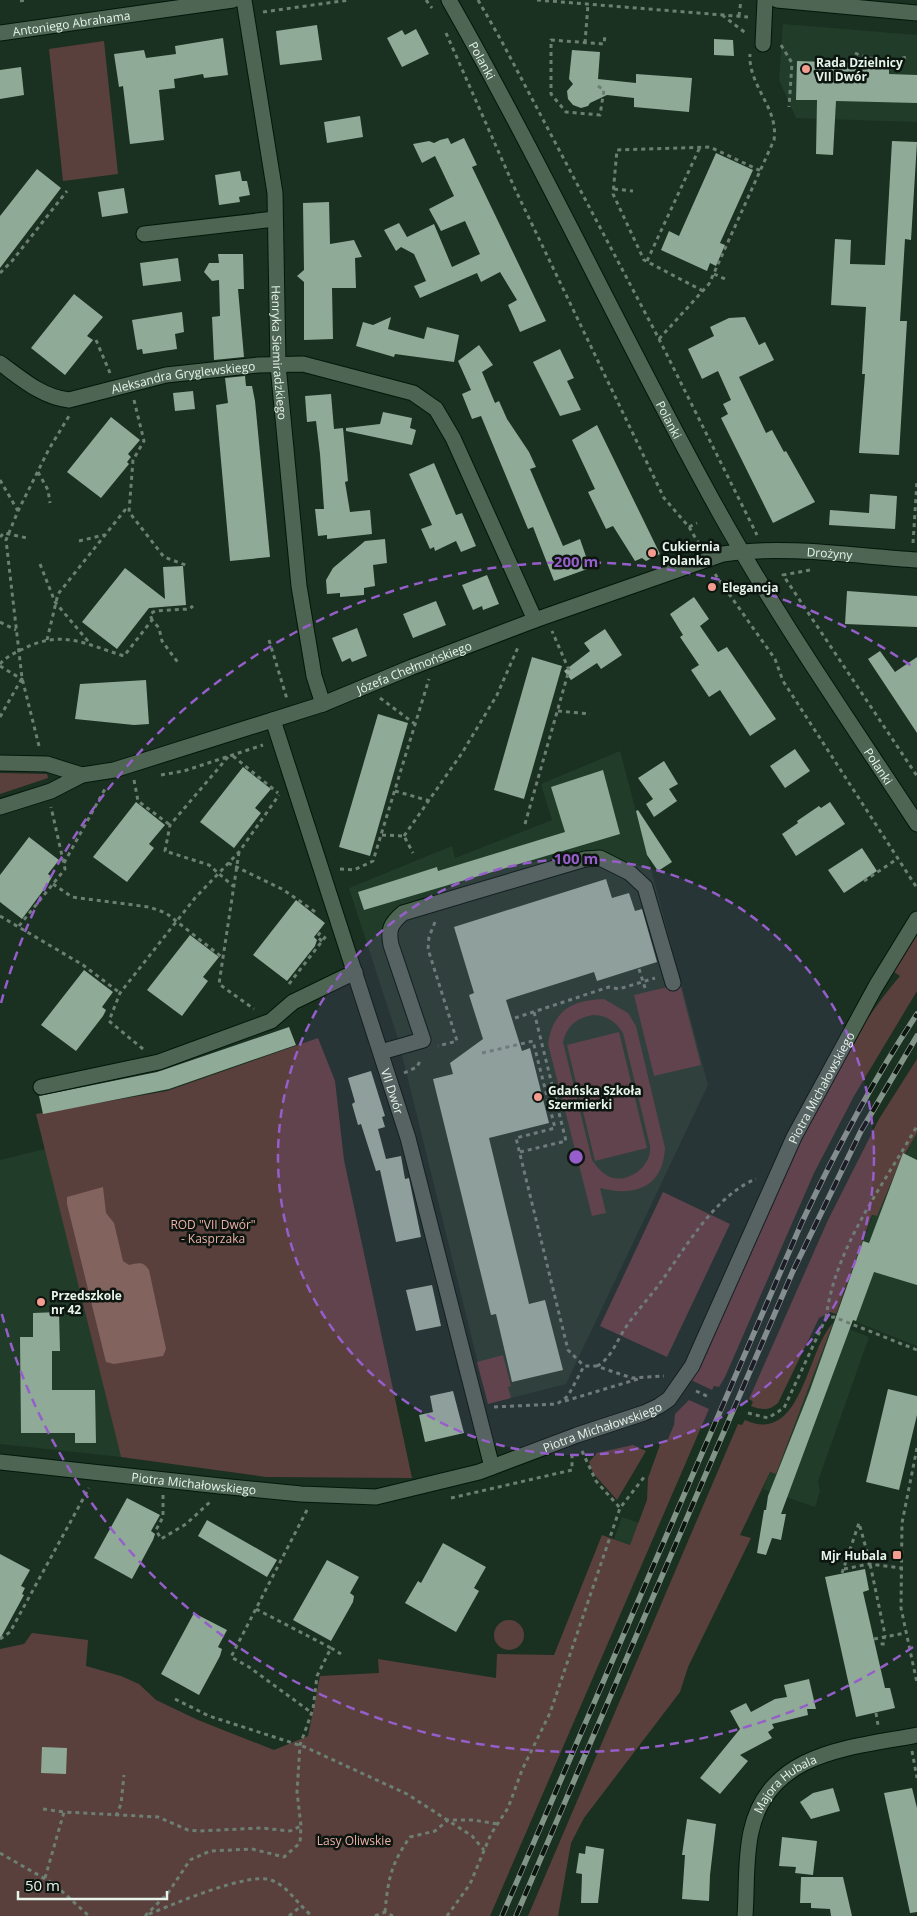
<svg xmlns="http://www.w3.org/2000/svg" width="917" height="1916" viewBox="0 0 917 1916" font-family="'Open Sans',sans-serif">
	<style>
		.built { fill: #213d2a }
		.green { fill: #5a403c; fill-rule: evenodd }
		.water { fill: #82635e }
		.building { fill: #8faa96 }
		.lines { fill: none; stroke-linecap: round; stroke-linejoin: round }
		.minor-casing { stroke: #04170a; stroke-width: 17 }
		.path { stroke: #6c7f72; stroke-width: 3; stroke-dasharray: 4 4; stroke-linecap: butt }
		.minor { stroke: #4e6554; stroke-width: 15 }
		.rail-casing { stroke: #829488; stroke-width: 5.5 }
		.rail { stroke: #0c150f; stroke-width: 4; stroke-dasharray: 11; stroke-linecap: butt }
		.ring { fill: none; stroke: #965eca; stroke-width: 2.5; stroke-dasharray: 9 6 }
		.poi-dot { fill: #f59c90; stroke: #0c150f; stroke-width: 2 }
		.labels { text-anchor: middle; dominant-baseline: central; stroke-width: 5; stroke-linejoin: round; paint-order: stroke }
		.street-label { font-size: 12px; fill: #e6f4ea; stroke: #0c150f }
		.poi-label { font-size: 12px; font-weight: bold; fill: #e6f4ea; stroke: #0c150f; text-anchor: start }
		.park-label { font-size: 12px; fill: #ebb0a7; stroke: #0c150f }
		.centre { fill: #965eca; stroke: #0c150f; stroke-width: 2.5 }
		.ring-label { font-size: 15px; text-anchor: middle; font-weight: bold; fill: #965eca; stroke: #0c150f; stroke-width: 5; stroke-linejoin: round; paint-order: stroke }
	</style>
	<rect width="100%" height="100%" fill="#1a3021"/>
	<path class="built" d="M783 24 917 35V122L796 118 779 80Z
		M620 751 708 1085 566 1384 488 1404 398 1039 349 888 452 846 455 858 552 820 541 784Z
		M917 1133V1346L836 1314 873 1215 876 1216 903 1153 906 1154Z
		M45 1149 121 1457 0 1444V1160Z
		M833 1323 869 1337 818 1481 820 1491 815 1507 763 1489 770 1472 776 1474Z
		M622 1517 639 1523 630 1545 614 1539Z"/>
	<path class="green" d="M104 41 118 174 63 181 49 49Z
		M0 773 47 774 48 778 0 794Z
		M917 930V991L854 1096 814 1173 725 1377 719 1387 714 1386 712 1390 691 1380C729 1293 766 1205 810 1121 838 1067 860 1023 900 976L891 970Z
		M680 984 701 1065 654 1076 634 995Z
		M604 999 628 1013 636 1026 665 1148C663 1188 634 1197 600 1188L606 1213 592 1216 548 1044C553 1011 571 1000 604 999ZM593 1015C607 1015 616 1022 623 1033L650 1146C652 1165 631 1182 613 1178 604 1176 597 1167 592 1160L563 1042C567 1025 577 1018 593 1015Z
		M619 1032 647 1148 595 1161 567 1045Z
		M318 1038 335 1081 344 1160 412 1478 266 1477 121 1457 36 1114 167 1091Z
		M917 1059V1133L905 1154H903L877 1216 872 1215 836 1314 830 1312 819 1318 778 1403C769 1411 762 1410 751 1406L753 1402 749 1399 753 1390 828 1220 879 1119Z
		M663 1192 730 1224 667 1357 600 1326Z
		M833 1323 776 1474 770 1472 740 1535 751 1538 688 1667 680 1692 584 1818 571 1843 558 1916H528L738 1424 742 1425 745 1420C802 1446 806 1351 833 1323Z
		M503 1355 511 1386 508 1387 511 1398 488 1404 477 1362Z
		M689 1400 709 1409 490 1916H0V1649L24 1644 32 1633 88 1640 86 1666 121 1676 139 1684 156 1700 198 1720 274 1750 308 1736 320 1676 379 1673 378 1659 496 1678 497 1654 554 1655 602 1535 630 1545 647 1500 648 1478 660 1445 668 1439 674 1425 675 1414Z
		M633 1445 646 1451 617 1500 593 1473 589 1462 597 1453Z
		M494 1635a15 15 0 1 1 30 0a15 15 0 1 1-30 0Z"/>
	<path class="water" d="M103 1187 106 1213 114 1223 123 1261 129 1265C139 1263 143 1261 149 1270L166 1349 163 1356 114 1364 106 1362 67 1204V1197Z"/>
	<path class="building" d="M317 25 322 60 280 65 276 31Z
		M416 29 429 54 402 67 387 38 402 30 405 35Z
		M223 38 228 75 204 78 203 74 174 79 175 88 159 90 164 140 130 144 123 86 119 87 114 54 144 50 146 58 176 54 175 46Z
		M714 39 733 40 734 56 714 55Z
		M572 50 600 52 598 79 636 83V74L692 78 689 112 634 107V98L607 95 590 103 588 106 581 108 573 105 568 99 567 91 573 84 569 79Z
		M797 61 889 64V74L917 75V103L836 101 833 155 816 154 817 100H796Z
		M21 67 24 95 0 99V70Z
		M360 116 363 137 327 143 324 122Z
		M448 138 451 144 464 138 477 165 472 167 546 321 520 332 508 305 517 300 500 272 481 282 477 273 420 298 414 286 426 281 414 254 401 247 396 251 384 230 399 223 407 237 434 224 452 267 480 254 465 221 441 231 429 209 454 196 435 156 422 163 413 144 429 141 434 143 440 140Z
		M892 141 917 142 911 240 905 239 900 321H907L899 455 859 453 865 374H862L866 307 831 305 835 239 851 240 850 264 885 265Z
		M716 153 753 170 720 243 725 245 716 266 710 263 707 271 661 250 669 231 679 236Z
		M37 169 61 188 0 268V216Z
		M240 171 242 181H247L250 195 239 197 240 202 219 205 215 175Z
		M124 188 128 213 102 217 98 192Z
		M329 202 330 244 354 240 362 257 355 258 356 288H332L333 339 304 340V282L297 276 304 270 303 203Z
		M218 254H243L244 289H238L244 357 214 360 212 317 220 316 219 280 212 281 204 272 209 263H219Z
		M178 258 181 281 143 286 140 263Z
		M74 294 103 317 87 336 93 340 65 375 31 348Z
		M182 312 184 332 175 334 177 349 143 354 142 349 137 350 132 320Z
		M391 317 388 329 424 339 427 327 459 335 454 362 395 354 394 357 356 346 363 322 373 325Z
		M745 317 759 345 765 342 774 360 739 377 766 433 772 430 784 452 786 451 815 502 773 523 721 418 728 414 723 404 731 400 718 371 702 379 688 349 714 336 710 327 729 318Z
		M479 345 493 365 482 372 495 403 499 401 507 419 529 452 536 467 530 469 563 546 580 539 590 568 554 581 533 527 528 529 481 416 472 419 462 394 471 390 458 361Z
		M560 349 574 378 567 381 581 410 560 416 533 362Z
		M245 376 246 386H252L255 401 270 557 230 561 216 405 228 403 225 378Z
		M193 391 195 409 175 411 173 393Z
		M331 394 334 429 343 428 348 481 345 482 350 512 370 510 372 534 327 539V535L318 536 315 509H324L320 454 316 421 307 422 305 396Z
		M383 412 412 418 410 428 416 430 412 445 346 431V428L380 424Z
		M111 417 140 440 128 454 131 457 127 462 129 464 101 498 67 472Z
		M597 425 660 554 646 561 642 558 635 561 613 526 606 529 588 492 595 489 572 440Z
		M434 463 456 515 462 513 476 546 461 552 456 541 435 551 434 547 430 549 421 529 432 525 409 474Z
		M870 494 897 496 895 529 829 525 830 510 869 513Z
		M385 539 387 563 373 565 375 586 364 588V595L340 597V593L327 594 326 580 333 568 365 541Z
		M183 566 186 605 149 608 117 649 82 622 125 568 165 599 163 567Z
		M487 575 499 604 483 610 482 606 473 610 462 585Z
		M847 591 917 596V627L845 624Z
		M694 597 709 619 700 626 718 652 727 647 776 719 750 736 720 690 709 697 691 670 699 665 680 637 683 635 670 614Z
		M436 601 446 625 413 638 403 614Z
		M357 628 367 656 352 662 350 658 342 662 332 638Z
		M605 629 622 655 601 669 597 663 571 680 564 671 590 651 584 643Z
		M880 651 895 672 917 657V733L868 659Z
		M532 657 562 666 524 799 494 790Z
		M146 680 149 724 134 725 75 719 80 684Z
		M378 714 408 723 370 856 339 847Z
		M795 749 810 771 785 788 770 766Z
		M664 761 678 784 669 789 677 801 654 817 646 804 653 799 638 778Z
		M243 767 271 789 255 808 261 813 234 848 200 822Z
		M603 770 620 834 364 910 358 892 437 867 438 871 565 832 551 787Z
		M136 802 165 825 149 844 154 848 127 882 93 857Z
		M830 802 845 824 796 856 782 834 798 823 797 821 819 806 821 808Z
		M638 810 672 862 658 871 647 855 636 811Z
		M29 837 59 860 48 874 52 877 48 884 22 919 0 902V875Z
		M862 848 877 871 844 893 828 870Z
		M606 879 612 898 629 893 635 911 642 909 657 962 597 981 594 972 506 1000 522 1051 530 1048 549 1123 489 1138 529 1304 545 1300 563 1370 512 1382 496 1314 491 1315 433 1079 453 1074 450 1063 483 1039 469 995 474 993 454 927Z
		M296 900 325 923 314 937 317 940 315 946 287 981 253 955Z
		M190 935 219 957 203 977 208 981 182 1016 147 990Z
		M84 970 113 992 102 1007 106 1010 103 1016 76 1051 41 1025Z
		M289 1027 296 1045 169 1089 43 1114 39 1096 157 1072Z
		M371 1071 385 1116 382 1117 385 1127 378 1129 386 1159 401 1156 405 1179 409 1178 421 1237 396 1242 380 1170 376 1171 361 1124 358 1125 352 1104 355 1102 348 1078Z
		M903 1153 917 1160V1285L874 1272 856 1321 853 1320 781 1514H786L781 1540 772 1538 766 1555 757 1553 764 1510H766L768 1496 810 1390 863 1241 869 1243Z
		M432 1285 441 1326 416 1331 406 1290Z
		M59 1312 60 1351H52V1390H95L96 1443H75V1433H21L20 1337H33V1313Z
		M888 1389 917 1396V1415L899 1490 866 1482Z
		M453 1391 464 1433 425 1442 419 1415 433 1412 430 1396Z
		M127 1498 160 1515 151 1531 155 1534 153 1540 132 1579 94 1558Z
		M207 1520 277 1560 267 1577 198 1536Z
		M443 1543 486 1567 474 1588 479 1591 456 1632 405 1603 418 1581 421 1583Z
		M0 1554 30 1570 21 1586 25 1588 22 1594 24 1595 0 1639Z
		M327 1560 359 1577 350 1593 354 1596 353 1602 331 1641 293 1620Z
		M865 1569 869 1590 863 1592 885 1688H890L895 1708 856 1717 825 1577Z
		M194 1613 227 1630 218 1647 222 1649 220 1656 199 1695 161 1674Z
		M809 1679 816 1709H807L808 1715 772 1724 774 1728 768 1732 772 1738 740 1755 748 1761 720 1794 700 1778 740 1729 730 1711 746 1703 751 1712 775 1699 787 1697 784 1685Z
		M42 1747 67 1748 66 1774 41 1773Z
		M833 1788 840 1811 811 1819 800 1802 813 1793Z
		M912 1788 917 1808V1912L910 1913 884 1793Z
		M687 1819 716 1824 710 1875 709 1901 682 1899 685 1855H682Z
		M782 1837 817 1841 813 1875 795 1873 796 1867 779 1866Z
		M586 1846 604 1849 598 1903H581L582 1874 576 1873 579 1853 585 1854Z
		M801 1877H843L852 1916H831L830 1909 811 1908V1903H800Z"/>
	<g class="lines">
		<defs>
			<g id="minor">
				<path id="s1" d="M244 0 275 193 278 365 299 586 314 676 323 704"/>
				<path id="s2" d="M449 0C544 167 625 342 718 510 778 618 849 720 917 824"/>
				<path d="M777 0 917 13"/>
				<path id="s3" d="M0 33 233 0"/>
				<path d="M763 44 765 0"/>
				<path d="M144 234 275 219"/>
				<path id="s4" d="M0 363C22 379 42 397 69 400L166 375 258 365 303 364 413 393 436 409 453 438 535 620"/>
				<path id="s5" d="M273 720 408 1138 492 1467"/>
				<path d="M0 763 47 764 82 775"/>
				<path id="s6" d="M0 807 51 791 82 775 114 770 323 704 412 667 535 620 723 554C787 545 853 556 917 560"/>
				<path d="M381 1052 423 1040 391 945C388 930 390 924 403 913L585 859 600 858 630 873 645 887 673 983"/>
				<path d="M41 1087 159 1062 271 1021 293 1002 355 972"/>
				<path id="s7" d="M0 1462 220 1486 301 1494 376 1497 479 1472 577 1435 644 1413 659 1406 669 1399 692 1366 794 1137 876 986 917 919"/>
				<path id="s8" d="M745 1916C747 1889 745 1859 751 1832 768 1751 851 1748 917 1735"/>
			</g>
		</defs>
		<use href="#minor" class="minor-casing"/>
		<path class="path" d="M426 0 432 8
			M478 0 501 40 659 339 757 535
			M537 0 748 17
			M20 1 25 0
			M263 12 349 0
			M722 15 747 34
			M739 16 741 0
			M446 33 515 189 664 498 689 527 699 544 697 545
			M585 43 588 4
			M781 45 792 63 789 107
			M855 53C869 60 891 62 906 57
			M598 86 604 90 600 115 566 112 551 94V40L604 44 605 35
			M614 189 633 191
			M647 261 700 147
			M0 273 12 261 67 191
			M714 274 725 279
			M703 291 644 260 613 194 617 150 710 147 761 171
			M659 339 709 284 774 140C779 108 748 86 750 54
			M96 340 110 373
			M134 400 144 441 133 460 129 512 164 557 188 566
			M38 472 48 490 50 503
			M0 480 18 511
			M689 527 697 523
			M0 537 4 533 27 538
			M79 541 104 535
			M913 543 917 481
			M40 564 55 602 92 646
			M810 570 783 575 917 776
			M715 574 775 659 783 681 917 888
			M152 620 150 614 155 611 189 609 193 606
			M0 622 16 630
			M47 640 58 594 125 510 129 512
			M269 640 287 699
			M0 664C6 657 14 653 23 649 62 629 85 644 124 656L152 620 159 628 162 641 179 664
			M0 666 23 680
			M380 698 415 724
			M558 711 590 714
			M0 717 22 678
			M39 746 22 678 6 540 18 511 49 449 69 416
			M233 756 278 793
			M228 757 170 825 165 851 209 865 233 886
			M161 775 184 771 263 745
			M134 780 138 801 170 825
			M395 791 430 801
			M525 824 569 670 552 631
			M382 835 404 836 413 853
			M404 836 462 753 497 695 519 645
			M239 852 219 984 254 1009
			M64 863 105 789
			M228 863 282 889 317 913
			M340 869 354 870 373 861 429 679
			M864 881 897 859
			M53 884 72 897 149 907 166 913 223 958
			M0 916 83 965 120 993
			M435 922 429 937 428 949 457 1041 438 1046
			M19 926 65 869 51 807
			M322 941 317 937 322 930
			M639 969 646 991
			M289 984 326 936
			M515 1018 609 987 619 989 655 978
			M143 1049 109 1021 120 993 195 898 239 852 279 795
			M482 1053 533 1041 555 1128 516 1138 568 1350 584 1366
			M404 1073 417 1067 421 1059
			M520 1152 566 1141 534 1012
			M826 1318C835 1247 883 1186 917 1126
			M597 1366C611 1359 617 1340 626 1327 637 1310 652 1295 663 1279 687 1245 716 1195 756 1179
			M696 1391 709 1397
			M565 1401 638 1379
			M494 1407 557 1404 568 1396 584 1366H596L632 1378 664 1376
			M748 1413 768 1418 784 1408 826 1318 834 1317 917 1350
			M917 1448 902 1523 901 1608 917 1683
			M582 1451 596 1481 620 1508
			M163 1495V1517L156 1530 161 1539 186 1524 210 1502
			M451 1498 572 1470V1455
			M307 1510 231 1657 249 1667 312 1713
			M844 1569 869 1564 902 1568
			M842 1573 859 1523 869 1559 884 1630 885 1636 882 1644H887
			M0 1639 10 1632 89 1488
			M874 1639 905 1633
			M331 1648 341 1654
			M175 1699 209 1716 305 1747 407 1794 472 1836 484 1850
			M876 1713 878 1725
			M912 1751 917 1778
			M43 1809 64 1812
			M116 1816 121 1804 124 1775
			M0 1853 54 1884 89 1916
			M45 1878 64 1812 158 1817 188 1830 199 1831 261 1828 290 1831 301 1826
			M385 1912C388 1879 391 1864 410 1837L435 1831 448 1820H473L498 1824
			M149 1914C174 1904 248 1872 271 1880 288 1886 298 1905 312 1916
			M145 1916 168 1893 190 1860 210 1851 252 1849 284 1857 300 1843 301 1826 297 1792 300 1745 313 1709 317 1676 331 1648 256 1609
			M289 1916 300 1907
			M375 1916 385 1912 393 1916
			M447 1916 470 1884 491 1834 508 1808 522 1770 550 1713 620 1508 645 1476"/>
		<use href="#minor" class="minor"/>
		<defs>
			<path id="rail" d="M502 1916 802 1222C836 1150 873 1080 917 1014
				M516 1916 793 1271 861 1131 917 1036"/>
		</defs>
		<use href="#rail" class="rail-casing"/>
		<use href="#rail" class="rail"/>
	</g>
	<circle cx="576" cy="1157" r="298" fill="#965eca" fill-opacity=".12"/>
	<g class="ring">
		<circle cx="576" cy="1157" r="298"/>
		<path d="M913 1647A595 595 0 0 1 1 1311M1 1003A595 595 0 0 1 913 667"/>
	</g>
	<g class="poi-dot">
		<circle cx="806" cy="69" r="5"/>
		<circle cx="652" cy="553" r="5"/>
		<circle cx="712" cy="587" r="5"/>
		<circle cx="538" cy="1097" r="5"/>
		<circle cx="41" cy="1302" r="5"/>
		<rect x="892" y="1550" width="10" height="10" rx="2.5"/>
	</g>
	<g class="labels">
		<g class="street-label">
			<text stroke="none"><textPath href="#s3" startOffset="72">Antoniego Abrahama</textPath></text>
			<text stroke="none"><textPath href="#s2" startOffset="69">Polanki</textPath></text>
			<text stroke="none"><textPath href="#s1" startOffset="355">Henryka Siemiradzkiego</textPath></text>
			<text stroke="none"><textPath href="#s4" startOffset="196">Aleksandra Gryglewskiego</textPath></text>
			<text stroke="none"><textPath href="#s2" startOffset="474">Polanki</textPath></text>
			<text stroke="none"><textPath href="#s6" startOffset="874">Drożyny</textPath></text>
			<text stroke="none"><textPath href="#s6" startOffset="438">Józefa Chełmońskiego</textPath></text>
			<text stroke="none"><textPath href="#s2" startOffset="879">Polanki</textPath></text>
			<text stroke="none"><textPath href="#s7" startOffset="1035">Piotra Michałowskiego</textPath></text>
			<text stroke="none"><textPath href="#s5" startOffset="390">VII Dwór</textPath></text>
			<text stroke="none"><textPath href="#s7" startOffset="615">Piotra Michałowskiego</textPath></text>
			<text stroke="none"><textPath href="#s7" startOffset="195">Piotra Michałowskiego</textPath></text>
			<text stroke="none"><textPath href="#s8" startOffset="146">Majora Hubala</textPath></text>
		</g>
		<g class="poi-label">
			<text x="816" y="62">Rada Dzielnicy<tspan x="816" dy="14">VII Dwór</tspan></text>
			<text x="662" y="546">Cukiernia<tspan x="662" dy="14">Polanka</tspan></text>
			<text x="722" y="587">Elegancja</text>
			<text x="548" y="1090">Gdańska Szkoła<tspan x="548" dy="14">Szermierki</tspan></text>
			<text x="51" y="1295">Przedszkole<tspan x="51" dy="14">nr 42</tspan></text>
			<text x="887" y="1555" text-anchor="end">Mjr Hubala</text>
		</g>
		<g class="park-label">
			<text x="213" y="1224">ROD "VII Dwór"<tspan x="213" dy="14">- Kasprzaka</tspan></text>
			<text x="354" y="1840">Lasy Oliwskie</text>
		</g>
	</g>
	<circle cx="576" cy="1157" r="8" class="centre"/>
	<g class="ring-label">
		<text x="576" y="567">200 m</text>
		<text x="576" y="864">100 m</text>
	</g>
	<path d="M18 1891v8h149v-8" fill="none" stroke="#e6f4ea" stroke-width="2.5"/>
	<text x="25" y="1891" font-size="15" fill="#e6f4ea" stroke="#0c150f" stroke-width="4" paint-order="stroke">50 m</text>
</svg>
